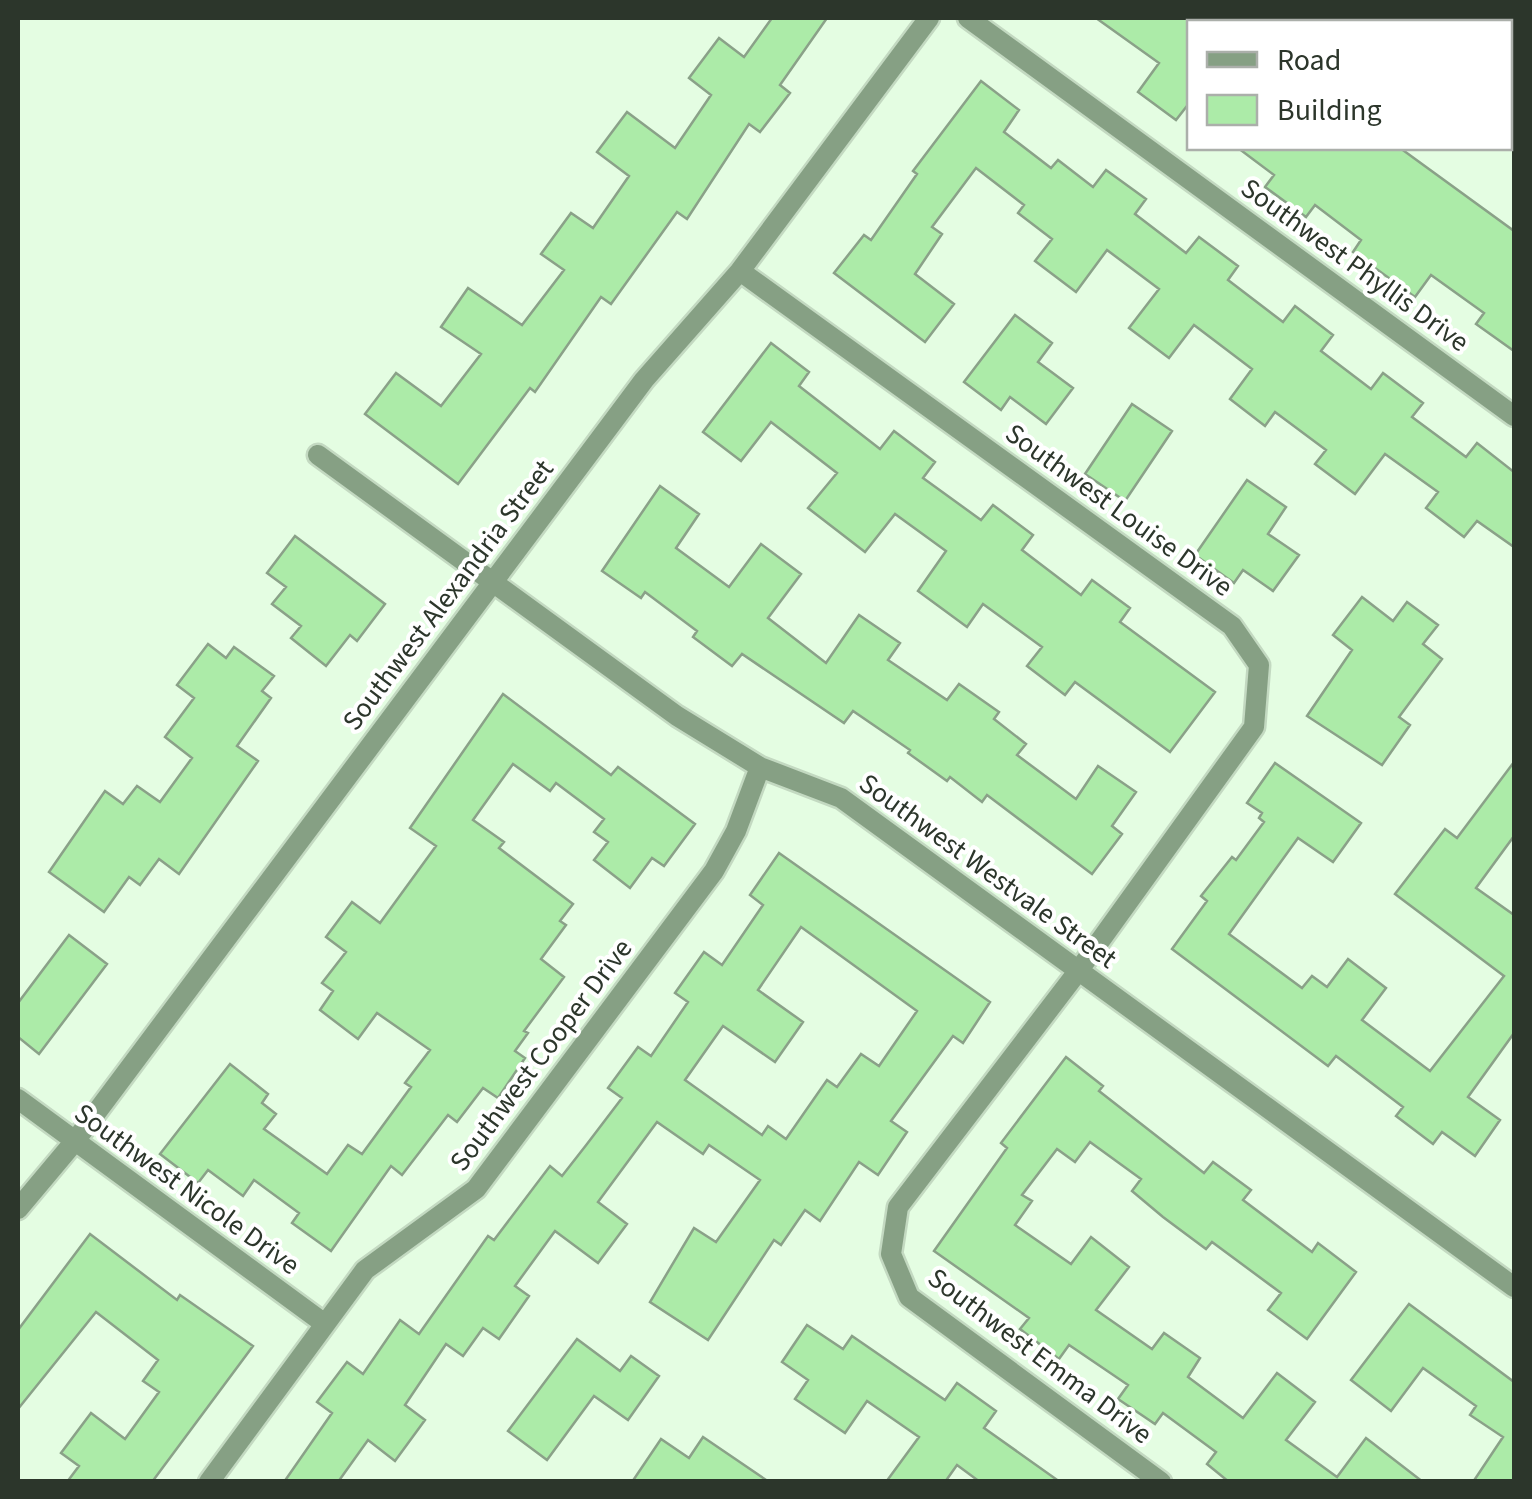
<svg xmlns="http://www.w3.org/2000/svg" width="1532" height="1499" viewBox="0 0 1532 1499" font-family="'Source Sans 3',sans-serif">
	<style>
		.building { fill: #aceba8; stroke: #8aa188; stroke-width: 2.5; fill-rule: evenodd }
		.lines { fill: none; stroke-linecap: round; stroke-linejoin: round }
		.minor-casing { stroke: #c3d9c1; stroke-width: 25 }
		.minor { stroke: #86a084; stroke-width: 20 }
		.labels { text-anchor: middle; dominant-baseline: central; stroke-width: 8; stroke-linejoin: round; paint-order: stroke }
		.street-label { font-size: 28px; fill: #2c362b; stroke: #fff }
	</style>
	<rect width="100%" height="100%" fill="#e4fde2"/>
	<path class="building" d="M772 18H827L780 85 790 93 760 132 749 124 687 219 677 212 611 304 601 297 535 392 530 388 458 484 365 414 396 373 441 406 481 354 441 327 468 288 522 325 564 270 541 254 571 213 593 228 629 176 597 152 627 112 675 148 711 95 689 78 719 38 744 57Z
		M1096 18H1190V102L1176 120 1138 92 1159 63Z
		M981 81 1019 110 1004 132 1051 168 1058 160 1093 187 1106 170 1146 199 1135 214 1186 253 1199 237 1238 266 1228 280 1283 322 1295 306 1333 335 1321 351 1371 389 1383 373 1423 403 1412 417 1466 457 1477 443 1514 472V547L1477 521 1464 537 1426 508 1438 492 1385 454 1355 494 1315 464 1326 450 1275 412 1265 426 1230 399 1252 369 1194 325 1169 358 1129 328 1159 289 1107 250 1076 292 1035 261 1052 239 1018 213 1024 205 976 168 932 227 942 234 915 274 954 304 925 342 834 273 864 235 871 240 917 174 913 171Z
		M1238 148H1400L1514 231V351L1476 324 1484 313 1431 275 1415 297 1353 252 1361 240 1315 205 1306 217 1265 187 1274 175Z
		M1015 315 1052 343 1038 362 1073 388 1046 424 1010 397 1001 410 964 382Z
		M771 343 809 372 799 386 880 449 894 431 935 462 923 478 981 520 993 505 1033 535 1022 550 1081 595 1092 580 1130 608 1120 622 1215 692 1170 752 1075 682 1065 695 1027 666 1042 647 983 604 967 627 918 591 946 551 895 514 865 552 808 508 837 473 771 422 741 461 703 432Z
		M1132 404 1172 431 1125 501 1085 474Z
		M1247 480 1286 507 1268 534 1299 555 1273 591 1243 570 1234 583 1195 555Z
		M660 486 699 514 676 548 729 587 761 544 801 574 768 618 826 663 859 615 900 643 888 660 947 700 959 684 999 712 994 719 1026 744 1017 755 1076 799 1098 766 1136 792 1112 826 1122 834 1092 874 987 795 982 802 950 777 947 781 908 753 910 750 853 711 844 723 742 654 732 666 693 637 697 631 645 592 641 598 602 571Z
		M295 536 385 604 357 641 350 635 326 666 291 638 301 626 272 604 286 587 267 573Z
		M1362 597 1393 621 1407 602 1438 625 1423 644 1442 659 1399 717 1410 725 1382 765 1307 716 1352 650 1333 635Z
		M208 644 226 658 234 647 274 676 262 691 271 698 237 746 258 761 179 874 159 859 140 885 129 877 104 912 49 872 105 791 123 804 137 786 160 802 192 758 165 737 194 698 177 685Z
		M503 694 611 775 618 767 695 824 664 866 652 858 630 888 594 860 608 842 594 832 604 819 556 783 550 791 513 764 473 820 504 842 499 848 573 904 560 921 566 925 541 959 564 977 524 1031 528 1033 515 1051 525 1058 498 1098 483 1088 457 1122 448 1115 402 1175 391 1166 331 1251 292 1223 299 1213 254 1180 243 1196 208 1170 198 1183 160 1154 230 1064 268 1094 262 1103 276 1114 264 1129 327 1174 348 1145 362 1154 411 1087 405 1083 430 1050 377 1013 358 1039 320 1010 333 991 322 983 346 952 326 937 352 902 380 923 436 846 410 828Z
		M1514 762V836L1476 888 1514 915V1033L1468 1097 1500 1120 1475 1156 1442 1132 1433 1144 1396 1116 1403 1107 1336 1056 1328 1066 1172 949 1207 901 1201 896 1232 857 1236 860 1264 822 1259 818 1262 813 1247 803 1275 763 1361 823 1333 862 1298 838 1229 934 1302 988 1312 976 1327 987 1348 959 1386 988 1362 1020 1430 1071 1504 976 1395 894 1445 829 1457 838Z
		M779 853 990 1002 963 1043 953 1036 891 1121 907 1132 878 1175 859 1162 820 1221 805 1210 781 1245 774 1240 708 1340 650 1302 694 1228 716 1242 760 1180 709 1145 703 1154 657 1122 598 1202 627 1224 598 1263 555 1231 515 1286 529 1296 499 1339 483 1328 463 1356 446 1344 405 1405 425 1420 395 1461 368 1440 338 1482H284L332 1413 317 1402 347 1362 363 1374 400 1320 419 1334 488 1236 494 1240 550 1166 562 1176 587 1144 622 1098 608 1088 638 1047 651 1056 688 1002 675 993 704 952 722 965 763 905 750 895ZM801 927 917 1011 879 1066 861 1054 837 1087 827 1080 786 1139 768 1126 762 1135 685 1080 723 1026 775 1062 803 1022 758 990Z
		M69 935 107 964 39 1054 18 1037V1003Z
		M1066 1057 1103 1086 1099 1091 1204 1173 1213 1162 1251 1190 1243 1200 1312 1252 1318 1243 1356 1272 1307 1339 1268 1310 1281 1293 1212 1242 1206 1249 1163 1217 1132 1191 1141 1179 1090 1142 1075 1162 1057 1149 1022 1195 1032 1201 1015 1225 1071 1264 1091 1237 1129 1267 1096 1310 1152 1349 1164 1333 1200 1358 1188 1377 1243 1418 1277 1373 1315 1402 1286 1440 1337 1477 1366 1438 1423 1482H1229L1207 1464 1216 1452 1163 1413 1155 1424 1118 1399 1128 1385 1069 1345 1059 1359 1020 1329 1029 1318 934 1251 1007 1148 1001 1143Z
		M90 1234 177 1300 180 1295 253 1346 152 1482H67L79 1466 61 1453 91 1413 125 1439 159 1392 143 1381 158 1360 96 1312 18 1409V1330Z
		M1409 1304 1514 1382V1482H1473L1503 1437 1470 1415 1476 1406 1423 1368 1391 1411 1351 1380Z
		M807 1325 843 1349 852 1336 945 1400 957 1383 996 1411 984 1428 1060 1482H980L957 1465 945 1482H886L919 1437 867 1401 845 1433 795 1399 808 1380 782 1362Z
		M577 1339 620 1371 631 1356 659 1376 628 1420 594 1396 547 1460 508 1431Z
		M703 1437 769 1482H632L661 1439 689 1458Z"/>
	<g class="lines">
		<defs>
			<path id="minor" d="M968 18 1514 416
				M740 271 1232 626 1259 665 1254 727 1079 970 898 1207 891 1254 909 1297 1161 1482
				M318 455 677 716 760 767 841 798 1514 1287
				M18 1099 325 1324
				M18 1209 75 1141 644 380 740 271 929 18
				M209 1482 365 1270 476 1189 714 871 736 831 760 767"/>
		</defs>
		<use href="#minor" class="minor-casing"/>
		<use href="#minor" class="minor"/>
	</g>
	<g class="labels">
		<g class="street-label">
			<text transform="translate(1355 265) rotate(36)">Southwest Phyllis Drive</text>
			<text transform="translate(1119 510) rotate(36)">Southwest Louise Drive</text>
			<text transform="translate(448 595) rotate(-53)">Southwest Alexandria Street</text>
			<text transform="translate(988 871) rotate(36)">Southwest Westvale Street</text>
			<text transform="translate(541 1055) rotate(-53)">Southwest Cooper Drive</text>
			<text transform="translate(187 1189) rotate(36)">Southwest Nicole Drive</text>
			<text transform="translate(1040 1356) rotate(37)">Southwest Emma Drive</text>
		</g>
	</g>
	<rect width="1532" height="1499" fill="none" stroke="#2c362b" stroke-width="40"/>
	<rect x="1187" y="20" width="325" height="130" fill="#ffffff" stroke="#abafaa" stroke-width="2.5"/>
	<rect x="1207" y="52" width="50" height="15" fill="#86a084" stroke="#abafaa" stroke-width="2.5"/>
	<text x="1277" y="70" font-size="30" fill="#2c362b">Road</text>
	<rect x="1207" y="95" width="50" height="30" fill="#aceba8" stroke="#abafaa" stroke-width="2.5"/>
	<text x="1277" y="120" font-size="30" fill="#2c362b">Building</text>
</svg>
